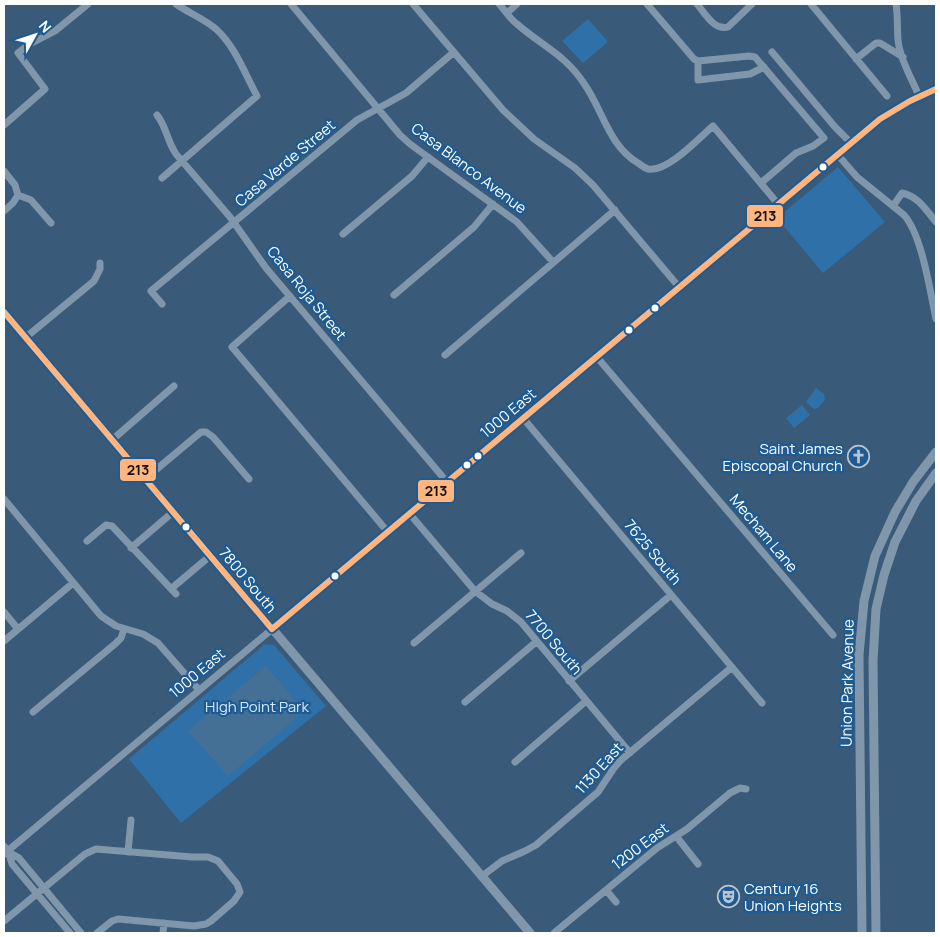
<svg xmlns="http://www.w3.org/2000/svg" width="940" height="937" viewBox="0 0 940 937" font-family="Manrope,sans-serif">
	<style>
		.green { fill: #2f70a8 }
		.water { fill: #457096 }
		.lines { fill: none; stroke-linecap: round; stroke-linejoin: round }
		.minor { stroke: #8096ab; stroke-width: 7 }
		.major { stroke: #8096aa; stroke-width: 9 }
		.bus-1-casing { stroke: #1e5b93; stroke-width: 10 }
		.bus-1 { stroke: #ffb580; stroke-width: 6 }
		.bus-dot { fill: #fff; stroke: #1e5b93; stroke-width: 2 }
		.labels { text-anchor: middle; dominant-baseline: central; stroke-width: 4.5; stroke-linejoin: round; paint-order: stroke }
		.street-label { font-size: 15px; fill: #fff; stroke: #1e5b93 }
		.poi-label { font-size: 15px; fill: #fff; stroke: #1e5b93; text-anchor: end }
		.park-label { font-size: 15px; fill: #d5e9fa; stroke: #1e5b93 }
		.line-badge { stroke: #1e5b93; stroke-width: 2 }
		.pale-badge-label { font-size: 14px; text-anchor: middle; font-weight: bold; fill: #111 }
	</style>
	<rect width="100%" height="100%" fill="#395a78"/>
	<path class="green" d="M588 19 608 42 583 63 562 41Z
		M838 167 885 222 823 273 777 218Z
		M816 388 824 394 825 400 818 408 814 409 806 402Z
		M802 405 810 415 794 428 786 418Z
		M265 644 274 645 326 706 181 823 129 759Z"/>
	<path class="water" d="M266 666 304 711 228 776 188 731Z"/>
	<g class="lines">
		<path class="minor" d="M291 4 400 135 410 144 517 222 553 262
			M413 4 503 110 534 139 575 168 593 185 679 287
			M499 4C505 10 510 19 517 24 542 46 566 55 585 85 603 111 609 146 638 163 641 165 645 168 648 169 667 173 699 138 713 126L778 204
			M647 4 694 59 698 61 749 56 755 57 824 138 813 146 796 153 761 183
			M697 4C705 13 714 31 728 27L752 4
			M811 4 887 96
			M896 4C898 16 897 28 898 40 900 59 912 79 919 96
			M507 13 517 4
			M772 52 835 127 851 143
			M856 59 876 43H880L903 57
			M698 61V80L750 74 764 67
			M157 115C167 128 167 141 176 154L230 217 266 268 447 482
			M4 125 45 89 18 53 28 45 55 31 88 4
			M837 154 857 177 904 215C922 235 930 291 936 319
			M4 171 15 185 18 195 13 203 4 211
			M162 178 257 96C245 74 235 46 216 29 204 19 189 13 176 4
			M18 195 31 200 51 223
			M893 206 902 193C918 196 926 210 936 222
			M343 234 412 176 428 157
			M394 295 474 227 493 204
			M290 296 232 347 387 531
			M162 304 151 291 357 120 406 93 454 52
			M25 338 94 281 100 269V263
			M445 355 615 210
			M596 356 833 635
			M523 418 762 703
			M112 440 174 386
			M145 479 201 432H206L213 437 249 479
			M4 499 101 616 116 626 143 634 158 643 199 690
			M409 513 475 591 492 604 507 611 521 622 630 753
			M87 541 106 525 112 526 176 594
			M131 548 173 512
			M172 588 210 556
			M4 612 18 629
			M4 641 73 583
			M414 643 521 553
			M569 681 671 595
			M465 702 536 642
			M33 712 115 644 121 638 124 629
			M515 762 586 701
			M676 836 698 864
			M4 846 7 851 19 858 81 933
			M8 851 12 864 70 933
			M128 852 131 820
			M4 854 880 119 910 101 936 89
			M481 877 502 861 525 851 536 845 598 792 614 768 621 760 732 667
			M606 890 616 902
			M4 921 85 854 96 849 192 857H208L218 861 237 884 240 892 234 901 211 921 206 924 194 926 118 919 112 921 97 933
			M163 933 164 923
			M554 933 657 848 687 829 730 793 740 788 746 789"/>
		<path class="major" d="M4 312 530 933
			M862 933 859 655 864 601 875 556 895 512 913 482 936 452
			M876 933 873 661 876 609 884 575 895 542 916 501 936 473"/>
		<defs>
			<path id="bus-1" d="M4 312 272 629
				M272 629 880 119 910 101 936 89"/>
		</defs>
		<use href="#bus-1" class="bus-1-casing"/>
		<use href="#bus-1" class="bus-1"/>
	</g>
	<defs>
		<symbol id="church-ring" viewBox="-11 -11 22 22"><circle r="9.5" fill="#1e5b93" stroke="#bac5d0" stroke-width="1.5"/><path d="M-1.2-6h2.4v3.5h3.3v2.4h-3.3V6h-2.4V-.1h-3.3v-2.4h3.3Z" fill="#bac5d0"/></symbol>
		<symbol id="theatre-ring" viewBox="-11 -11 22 22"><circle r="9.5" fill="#1e5b93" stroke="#bac5d0" stroke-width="1.5"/><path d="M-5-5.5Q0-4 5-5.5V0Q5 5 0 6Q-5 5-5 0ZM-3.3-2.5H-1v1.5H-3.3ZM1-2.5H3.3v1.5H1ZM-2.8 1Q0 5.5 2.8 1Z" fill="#bac5d0"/></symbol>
	</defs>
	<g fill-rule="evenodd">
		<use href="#church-ring" x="846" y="444" width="25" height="25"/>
		<use href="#theatre-ring" x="716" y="884" width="25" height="25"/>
	</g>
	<g class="bus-dot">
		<circle cx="823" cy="167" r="4.5"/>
		<circle cx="655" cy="308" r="4.5"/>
		<circle cx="629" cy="330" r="4.5"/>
		<circle cx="478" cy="456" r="4.5"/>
		<circle cx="467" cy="465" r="4.5"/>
		<circle cx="186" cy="527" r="4.5"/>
		<circle cx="335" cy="576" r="4.5"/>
	</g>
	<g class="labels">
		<g class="street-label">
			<text transform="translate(285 163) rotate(-40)">Casa Verde Street</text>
			<text transform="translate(469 168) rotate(37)">Casa Blanco Avenue</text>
			<text transform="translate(307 293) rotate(51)">Casa Roja Street</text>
			<text transform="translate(508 413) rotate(-40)">1000 East</text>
			<text transform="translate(764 533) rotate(50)">Mecham Lane</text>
			<text transform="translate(653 552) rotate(50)">7625 South</text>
			<text transform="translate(248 580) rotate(50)">7800 South</text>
			<text transform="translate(554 642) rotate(50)">7700 South</text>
			<text transform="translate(197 673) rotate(-40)">1000 East</text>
			<text transform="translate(847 683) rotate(-89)">Union Park Avenue</text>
			<text transform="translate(599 768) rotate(-48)">1130 East</text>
			<text transform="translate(640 846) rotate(-37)">1200 East</text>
		</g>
		<g class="poi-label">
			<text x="843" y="448">Saint James<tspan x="843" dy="17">Episcopal Church</tspan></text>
			<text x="744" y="888" text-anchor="start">Century 16<tspan x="744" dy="17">Union Heights</tspan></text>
		</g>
		<g class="park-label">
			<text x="257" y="706">HIgh Point Park</text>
		</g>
	</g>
	<g class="line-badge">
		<rect x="746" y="204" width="38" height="24" rx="5" fill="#ffb580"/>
		<rect x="119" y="458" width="38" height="24" rx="5" fill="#ffb580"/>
		<rect x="417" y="479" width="38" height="24" rx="5" fill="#ffb580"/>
	</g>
	<g class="pale-badge-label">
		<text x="765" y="221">213</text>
		<text x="138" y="475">213</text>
		<text x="436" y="496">213</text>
	</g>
	<rect width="940" height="937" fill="none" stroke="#ffffff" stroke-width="10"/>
	<g transform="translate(35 35) rotate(50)" stroke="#1e5b93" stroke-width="4" paint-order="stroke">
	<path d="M0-4L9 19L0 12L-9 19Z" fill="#ffffff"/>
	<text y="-8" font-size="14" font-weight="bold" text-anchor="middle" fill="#ffffff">N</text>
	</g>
</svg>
